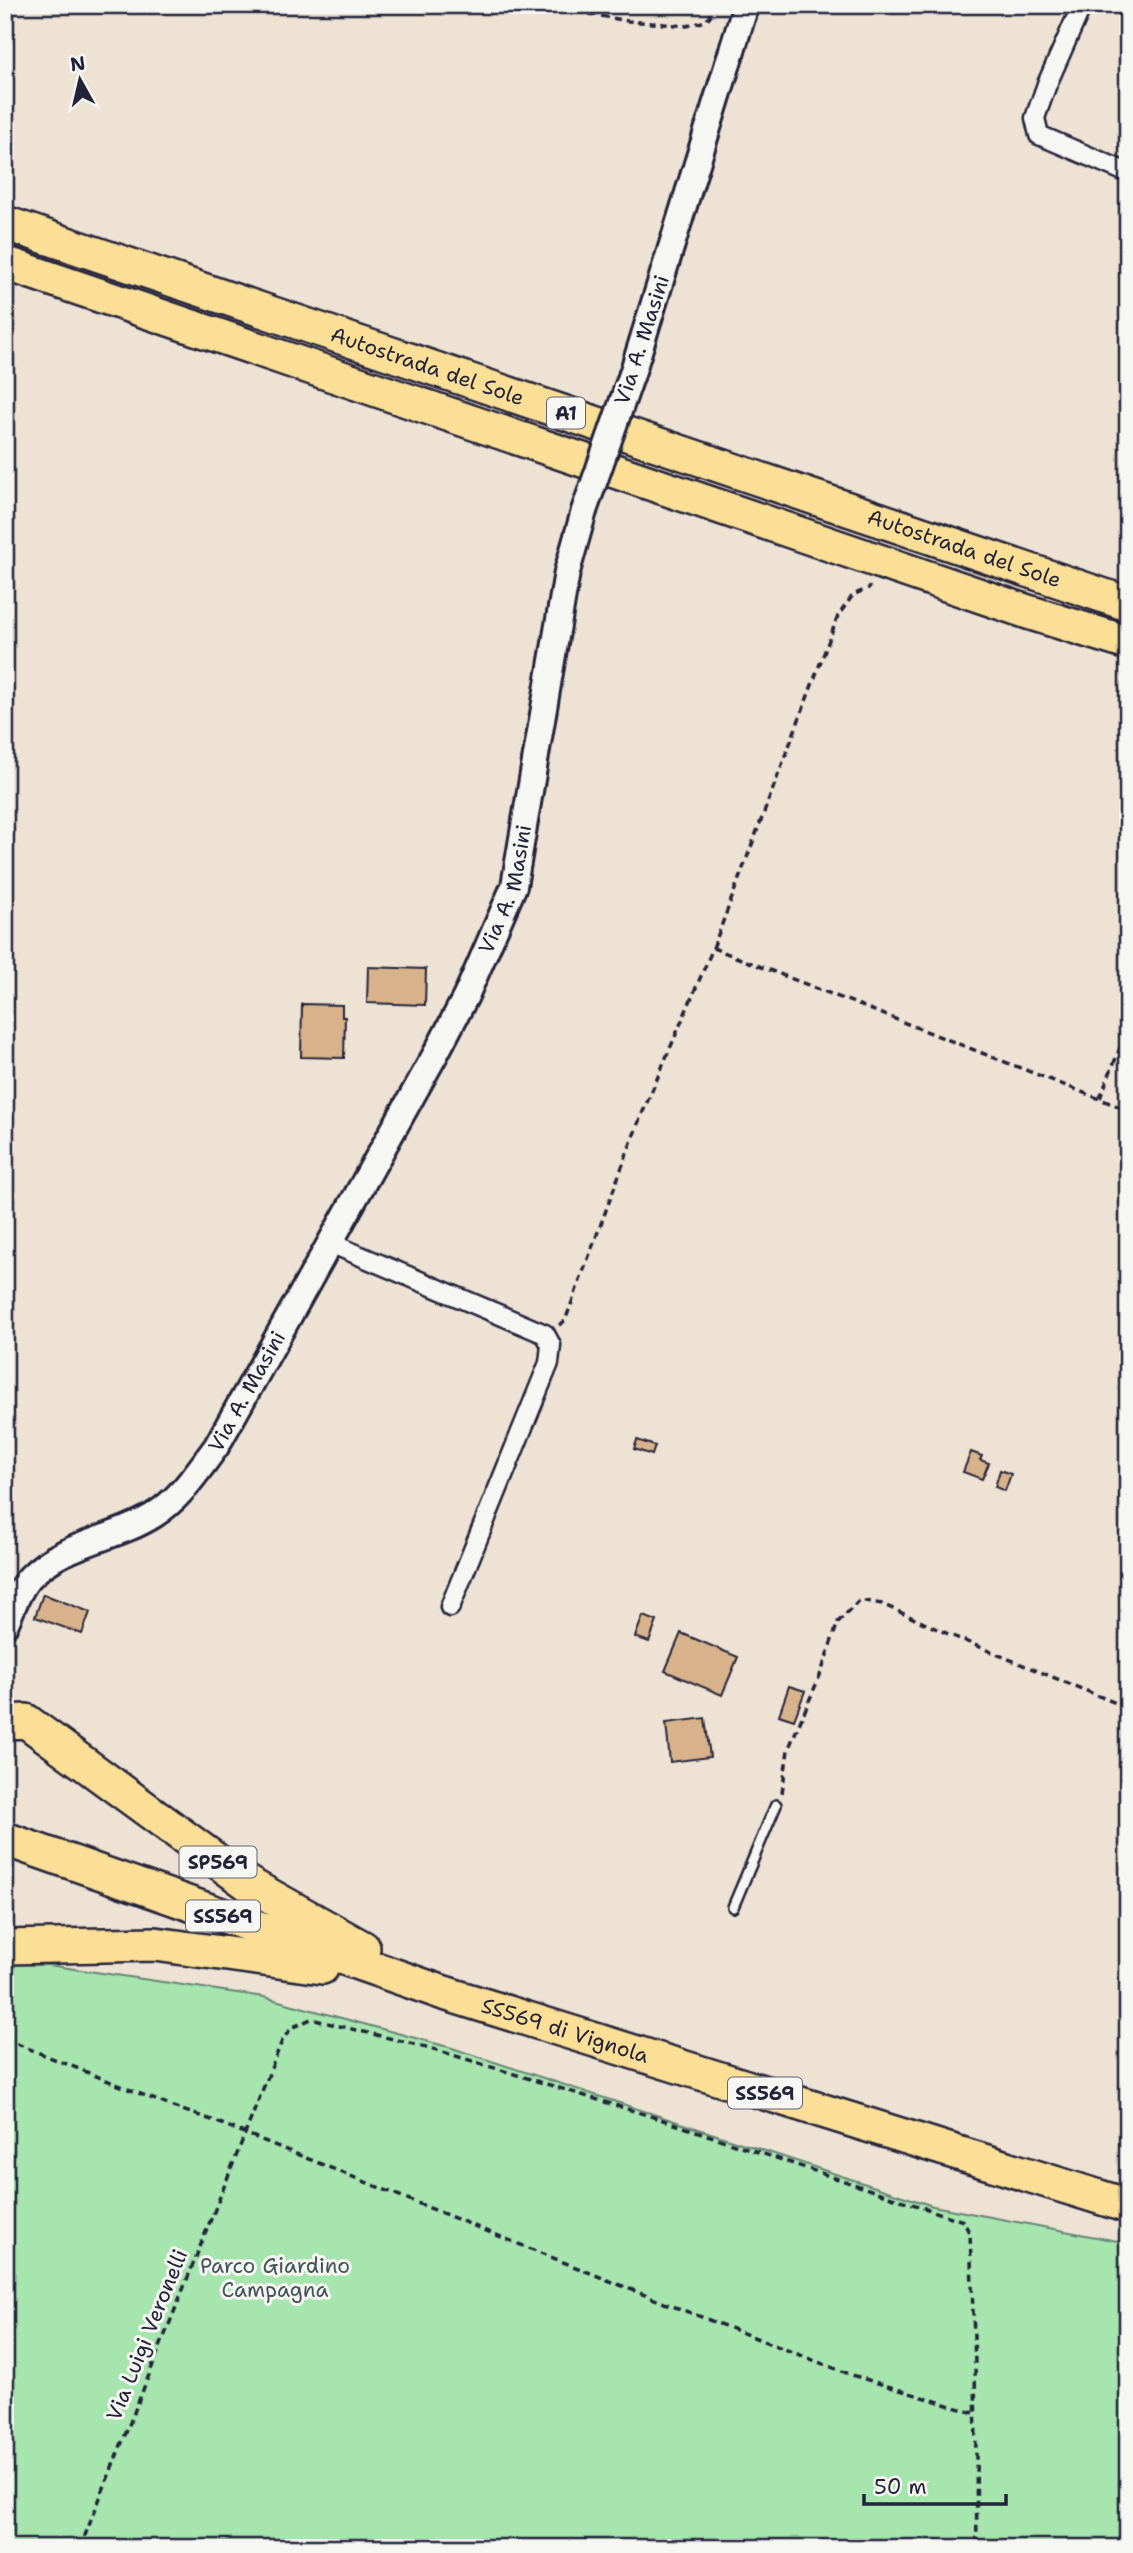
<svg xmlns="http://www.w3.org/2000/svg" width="1133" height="2553" viewBox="0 0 1133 2553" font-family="'Shantell Sans',sans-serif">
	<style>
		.green { fill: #a6e5ae; stroke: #648474; stroke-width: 2 }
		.building { fill: #d8b28a; stroke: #22223b; stroke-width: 2 }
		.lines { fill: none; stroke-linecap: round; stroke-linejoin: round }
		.lane-casing { stroke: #22223b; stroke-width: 14 }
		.street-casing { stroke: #22223b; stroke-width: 23 }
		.secondary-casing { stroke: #22223b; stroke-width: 30 }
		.highway-casing { stroke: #22223b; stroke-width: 38 }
		.path { stroke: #22223b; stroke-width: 3.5; stroke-dasharray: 7 5; stroke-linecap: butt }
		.lane { stroke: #f6f6f2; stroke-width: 9 }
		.street { stroke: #f6f6f2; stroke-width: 18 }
		.secondary { stroke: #f6f6f2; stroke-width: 24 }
		.highway { stroke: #fbdf96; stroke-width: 33 }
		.secondary-bridge-casing { stroke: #22223b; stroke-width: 30; stroke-linecap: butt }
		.secondary-bridge { stroke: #f6f6f2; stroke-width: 24 }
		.labels { text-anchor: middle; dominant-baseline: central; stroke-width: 6; stroke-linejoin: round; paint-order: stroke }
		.shield { fill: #f6f6f2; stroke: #626272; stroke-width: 2 }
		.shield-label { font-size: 19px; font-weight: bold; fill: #22223b }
		.street-label { font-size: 21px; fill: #22223b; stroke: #f6f6f2 }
		.park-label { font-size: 21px; fill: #435358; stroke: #f6f6f2 }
	</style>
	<rect width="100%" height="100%" fill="#ede2d3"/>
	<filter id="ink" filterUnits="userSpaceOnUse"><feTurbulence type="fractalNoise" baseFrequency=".0143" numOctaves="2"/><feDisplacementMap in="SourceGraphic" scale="14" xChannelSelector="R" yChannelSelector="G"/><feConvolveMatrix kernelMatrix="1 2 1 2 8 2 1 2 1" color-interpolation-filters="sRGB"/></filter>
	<g filter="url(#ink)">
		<path class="green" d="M5 1963 48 1965 264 1997 452 2048 933 2206 1128 2243V2548H5Z"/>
		<path class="building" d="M368 967 426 969 425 1005 367 1003Z
			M302 1004 342 1005V1017H345L344 1058 301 1057Z
			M637 1440 655 1446 652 1455 634 1449Z
			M971 1452 982 1456 980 1460 989 1463 982 1479 963 1472Z
			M1000 1470 1011 1474 1005 1491 995 1487Z
			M43 1594 90 1612 82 1634 35 1617Z
			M643 1616 657 1621 649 1642 635 1637Z
			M681 1633 738 1657 722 1695 665 1671Z
			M789 1686 805 1691 794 1720 779 1715Z
			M705 1718 710 1757 670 1762 666 1723Z"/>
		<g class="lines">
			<defs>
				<path id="lane" d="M733 1907 776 1805"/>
				<path id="street" d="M1082 5 1047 84 1035 118 1039 135 1128 173
					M330 1243 545 1334 551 1345 549 1363 450 1607"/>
				<g id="secondary">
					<path d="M632 374 746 5"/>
					<path id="s1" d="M5 1625C12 1610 19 1588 30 1577 64 1542 115 1540 154 1515 181 1498 197 1472 216 1447L435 1055 466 996 514 886 567 572 584 511"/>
				</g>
				<g id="highway">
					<path id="s2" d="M5 223 1128 604"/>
					<path d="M5 263 1028 612 1128 643"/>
					<path d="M5 1722 26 1721 247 1883 363 1948"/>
					<path id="s3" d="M5 1839 441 1992 1128 2206"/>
					<path d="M5 1947 155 1944 322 1967"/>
				</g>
			</defs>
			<use href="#lane" class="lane-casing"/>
			<use href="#street" class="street-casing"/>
			<use href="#secondary" class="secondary-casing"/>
			<use href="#highway" class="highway-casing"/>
			<path class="path" d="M518 5 562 9 628 21 687 26 706 21 718 5
				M713 948 838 616 853 595 871 587
				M1100 1098 1128 1028
				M559 1325 565 1321 639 1121 713 948 1128 1110
				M782 1793 788 1750 821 1673 838 1622 860 1600 882 1604 955 1637 1128 1708
				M5 2039 173 2107 212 2120 657 2300 852 2375 974 2413
				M80 2548 282 2041 291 2028 311 2019 430 2048 663 2120 963 2221 970 2234 975 2363 977 2548"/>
			<use href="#lane" class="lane"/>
			<use href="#street" class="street"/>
			<use href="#secondary" class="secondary"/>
			<use href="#highway" class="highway"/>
			<defs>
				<path id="secondary-bridge" d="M584 511 632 374"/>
			</defs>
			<use href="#secondary-bridge" class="secondary-bridge-casing"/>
			<use href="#secondary-bridge" class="secondary-bridge"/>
		</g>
	</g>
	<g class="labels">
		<g class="shield">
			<rect x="547" y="397.5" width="38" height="31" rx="5"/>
			<rect x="179.5" y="1846.5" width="77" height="31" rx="5"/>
			<rect x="186" y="1900.5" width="74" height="31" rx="5"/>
			<rect x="728" y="2077.5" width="74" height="31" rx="5"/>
		</g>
		<g class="shield-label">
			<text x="566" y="413">A1</text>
			<text x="218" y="1862">SP569</text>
			<text x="223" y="1916">SS569</text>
			<text x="765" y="2093">SS569</text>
		</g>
		<g class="street-label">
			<text transform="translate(642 340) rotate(-72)">Via A. Masini</text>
			<text stroke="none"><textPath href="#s2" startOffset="446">Autostrada del Sole</textPath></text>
			<text stroke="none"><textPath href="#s2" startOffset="1013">Autostrada del Sole</textPath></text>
			<text stroke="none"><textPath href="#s1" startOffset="917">Via A. Masini</textPath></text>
			<text stroke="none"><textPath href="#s1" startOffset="350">Via A. Masini</textPath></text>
			<text stroke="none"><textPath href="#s3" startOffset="592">SS569 di Vignola</textPath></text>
			<text transform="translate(147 2335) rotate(-68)">Via Luigi Veronelli</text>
		</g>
		<g class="park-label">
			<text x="275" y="2266">Parco Giardino<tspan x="275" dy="24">Campagna</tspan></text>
		</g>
	</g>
	<rect width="1133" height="2553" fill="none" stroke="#f6f6f2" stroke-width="28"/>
	<rect x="14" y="14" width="1105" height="2525" fill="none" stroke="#22223b" stroke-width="2.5" filter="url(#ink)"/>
	<g transform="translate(80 80) rotate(352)" stroke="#f6f6f2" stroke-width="5" paint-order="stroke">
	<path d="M0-5L12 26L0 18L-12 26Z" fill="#22223b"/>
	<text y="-10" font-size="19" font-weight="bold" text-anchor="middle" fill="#22223b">N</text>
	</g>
	<path d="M864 2494v10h142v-10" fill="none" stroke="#22223b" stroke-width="3.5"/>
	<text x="874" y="2494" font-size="21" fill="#22223b" stroke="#f6f6f2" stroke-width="5" paint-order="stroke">50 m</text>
</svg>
